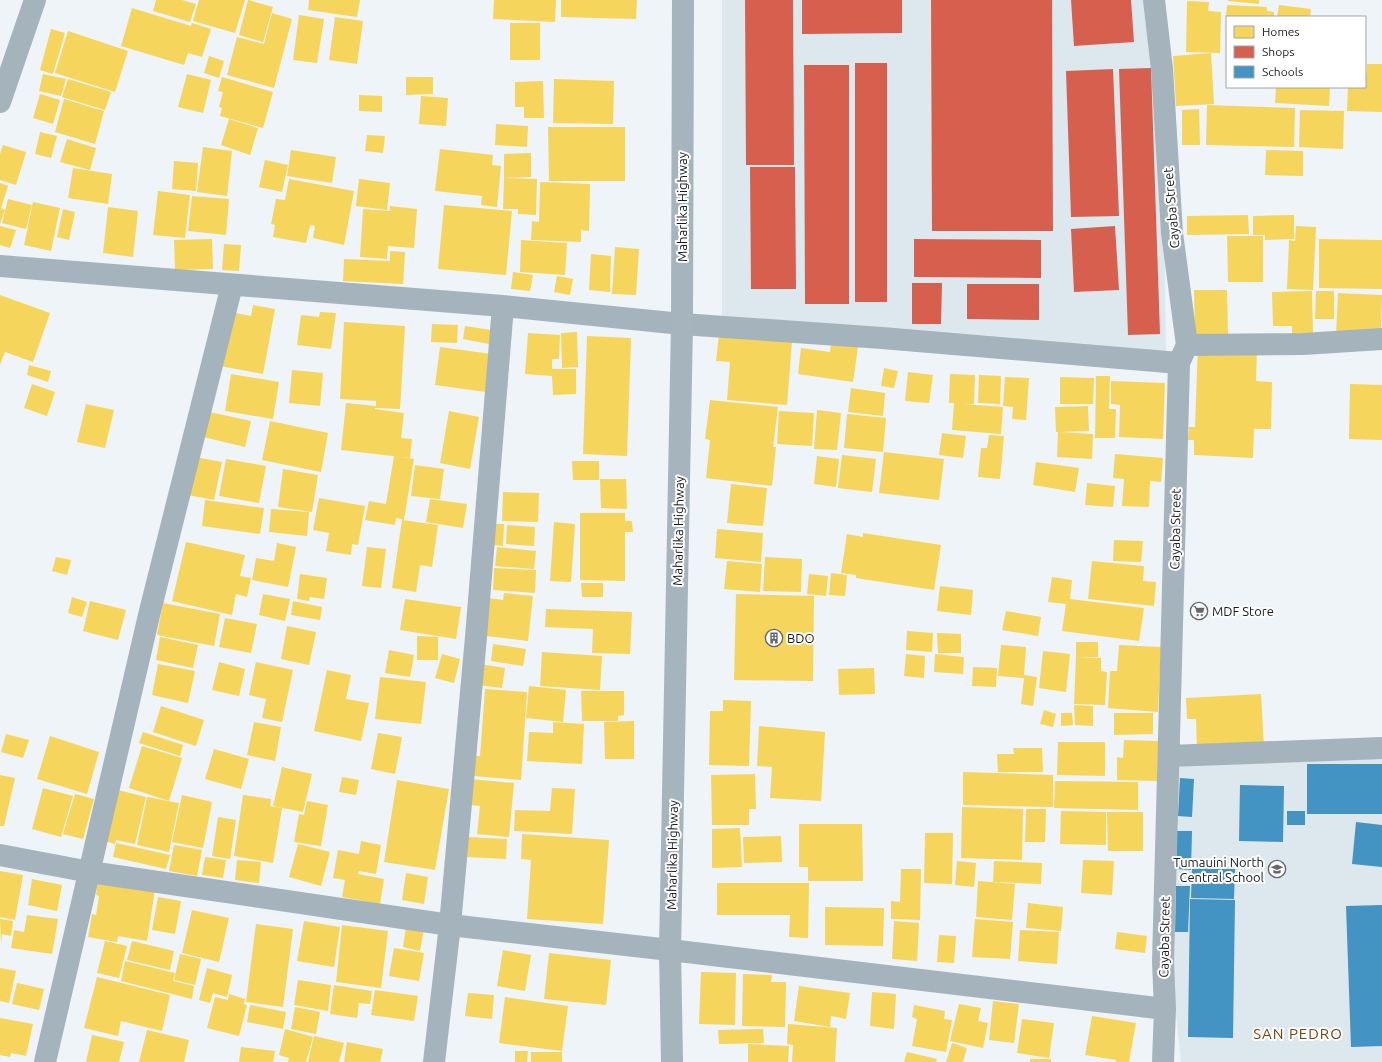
<svg xmlns="http://www.w3.org/2000/svg" width="1382" height="1062" viewBox="0 0 1382 1062" font-family="Ubuntu,sans-serif">
	<style>
		.built { fill: #dce7ee }
		.homes { fill: #f6d55c }
		.shops { fill: #d6604d }
		.schools { fill: #4393c3 }
		.lines { fill: none; stroke-linecap: round; stroke-linejoin: round }
		.minor { stroke: #a5b3bd; stroke-width: 22 }
		.tertiary { stroke: #a5b3bd; stroke-width: 22 }
		.primary { stroke: #a5b4bd; stroke-width: 22 }
		.labels { text-anchor: middle; dominant-baseline: central; stroke-width: 4; stroke-linejoin: round; paint-order: stroke }
		.street-label { font-size: 13px; fill: #181b1d; stroke: #fff }
		.poi-label { font-size: 13px; fill: #181b1d; stroke: #fff; text-anchor: start }
		.quarter-label { font-size: 15px; letter-spacing: 1px; fill: #7b410d; stroke: #fff }
	</style>
	<rect width="100%" height="100%" fill="#eef4f8"/>
	<path class="built" d="M722 0H1149L1163 137 1166 354 722 316Z
		M1382 755V1062H1181L1172 974 1174 764Z"/>
	<path class="homes" d="M156 0H182L196 4 190 22 153 11Z
		M199 0H245L235 33 193 21Z
		M248 0 273 7 263 42 239 35Z
		M309 0H360L357 17 308 10Z
		M494 0H556L555 22 493 19Z
		M561 0H637L636 19 561 17Z
		M1228 0H1259V4L1228 1Z
		M1187 1 1209 2 1208 11 1221 12 1220 53 1186 52Z
		M1227 5 1267 7V11L1274 12V17H1226Z
		M1279 5 1311 9 1310 17H1277Z
		M132 8 191 26 192 23 211 29 202 57 188 53 184 65 121 46Z
		M272 13 292 19 274 88 227 75 237 37 264 44Z
		M299 15 324 19 317 63 293 60Z
		M335 17 363 21 357 64 329 60Z
		M510 23H540V60H510Z
		M51 29 65 33 53 74 40 70Z
		M68 31 128 51 115 92 55 73Z
		M1211 53 1214 104 1176 106 1173 56Z
		M209 56 224 61 219 78 204 73Z
		M1367 64H1382V112L1347 111 1348 87H1365V73H1367Z
		M43 74 66 79 61 96 39 91Z
		M187 74 211 80 203 113 178 107Z
		M222 77 273 92 263 128 220 116 222 108 219 107 223 92 218 91Z
		M406 77H433V94L406 95Z
		M68 79 111 92 105 110 62 97Z
		M554 79 614 81 613 124 553 123Z
		M543 81 544 118H524V107H515V82Z
		M1276 87H1330L1329 106 1275 103Z
		M40 94 60 100 53 124 33 118Z
		M359 95 382 96V112L359 111Z
		M421 96 448 98 446 126 419 124Z
		M64 99 104 111 95 144 55 132Z
		M1207 105 1295 108 1294 147 1206 145Z
		M1199 109 1200 145H1182V110Z
		M1300 110 1344 111 1343 149 1299 147Z
		M229 119 258 128 250 155 221 145Z
		M496 124 528 126 527 147 495 145Z
		M548 127H625V181H549Z
		M40 132 57 136 51 158 35 154Z
		M367 135 385 136 383 153 365 151Z
		M67 139 96 148 90 170 60 162Z
		M3 145 26 152 16 185 0 180V154Z
		M203 147 232 151 227 196 197 192Z
		M440 149 493 155 492 165 501 166 497 207 481 205 482 196 435 191Z
		M291 150 336 157 332 183 287 176Z
		M1266 150 1303 151V176L1265 175Z
		M531 153V177L504 178V154Z
		M265 160 288 165 282 192 259 187Z
		M174 161 198 163 196 191 172 189Z
		M73 168 112 174 108 204 68 198Z
		M504 178 537 179 536 215 518 214V209H503Z
		M289 179 354 191 344 245 313 238 315 226 310 225 306 243 273 237 275 225 271 224 276 199 285 200Z
		M359 179 390 183 387 210 356 206Z
		M540 182 590 184 589 231 581 230V242L531 240 532 221 539 222Z
		M0 183 8 186 1 208 5 210 0 224Z
		M158 191 190 195 185 238 153 235Z
		M192 196 229 199 226 235 188 231Z
		M8 199 32 205 26 229 2 223Z
		M33 202 60 208 51 251 24 245Z
		M444 205 512 211 506 275 438 269Z
		M390 206 417 209 414 248 388 246 387 259 360 257 363 209 391 211 390 210Z
		M108 207 138 211 133 257 103 253Z
		M63 209 75 212 69 240 57 237Z
		M1248 215 1249 234 1187 235V216Z
		M1294 215V239L1265 240V235H1253V216Z
		M0 226 16 230 10 248 0 245Z
		M1296 226 1316 227 1313 290 1287 289 1289 240 1295 241Z
		M1227 236H1263V282H1228Z
		M212 239 213 269 175 270 174 240Z
		M1319 239 1382 240V289L1319 288Z
		M521 240 567 243 565 275 520 272Z
		M224 244 241 245 239 271 222 270Z
		M615 247 639 249 636 295 612 294Z
		M390 251 405 252 403 284 343 281 344 259 390 261Z
		M591 254 611 256 610 292 589 290Z
		M513 272 533 275 530 291 511 289Z
		M557 276 573 279 570 295 554 292Z
		M1194 290H1227L1228 334 1195 335Z
		M1312 291 1313 334H1292V326H1273L1272 292Z
		M1316 291H1334V319H1315Z
		M1338 293 1382 295 1381 337 1336 335Z
		M0 295 50 313 33 362 5 352 0 365Z
		M253 305 275 309 263 374 220 366 230 312 251 316Z
		M320 312 336 313 331 349 297 345 301 315 319 317Z
		M344 322 405 326 400 409 375 408V409L404 413 401 438 412 439 410 458 341 450 346 403 376 406V401L340 399Z
		M432 324 458 325 457 343 431 342Z
		M465 326 491 330 489 344 463 339Z
		M577 332 578 367 562 368 561 333Z
		M528 333 560 335 559 359H552V369H576V394L553 395 552 376 525 374Z
		M719 334 792 341 787 405 727 400 730 362 716 361Z
		M587 336 631 338 627 456 583 454Z
		M831 343 858 347 853 382 798 374 801 348 830 352Z
		M1198 345 1257 348 1256 381 1272 382 1271 429H1254L1253 458 1194 455V440H1188L1189 427H1195Z
		M440 347 491 354 486 392 435 385Z
		M29 365 51 371 48 382 27 375Z
		M884 368 898 371 894 388 881 386Z
		M292 370 323 373 320 406 289 403Z
		M908 372 933 375 929 403 905 401Z
		M231 374 279 382 273 419 225 411Z
		M950 374 975 375 974 404H964L1003 407 1001 434 952 430 954 403H949Z
		M979 375 1001 376 1000 404 978 403Z
		M1096 376H1110L1109 409H1116L1115 438H1095Z
		M1005 377 1029 378 1026 420 1012 419 1013 407 1003 406Z
		M1060 377 1094 378 1093 404H1060Z
		M1111 381 1165 383 1163 439 1119 437 1120 405 1111 404Z
		M32 384 55 392 47 416 24 408Z
		M1350 384 1382 385V440L1349 439Z
		M851 388 885 393 883 416 848 412Z
		M710 400 778 407 773 447H776L772 486 706 478 710 440 705 439Z
		M86 404 114 410 105 448 77 442Z
		M1088 406 1089 431 1059 432 1093 434 1092 459 1057 457 1058 432H1056L1055 407Z
		M817 410 841 413 837 450 814 449Z
		M205 411 251 421 245 447 199 436Z
		M449 411 479 417 470 469 440 463Z
		M779 411 814 413 812 446 777 444Z
		M847 414 886 418 883 452 844 448Z
		M270 421 328 433 321 472 262 460Z
		M942 433 966 436 963 458 939 455Z
		M989 435 1004 436 1000 479 978 477 981 448H987Z
		M884 452 944 459 939 500 879 493Z
		M1115 454 1163 458 1161 482 1150 481 1149 507 1122 506 1124 479 1113 478Z
		M842 455 876 459 872 492 838 488Z
		M394 456 414 459 404 520 396 518 395 525 365 520 369 501 386 504Z
		M817 456 839 459 836 487 814 484Z
		M195 457 222 462 214 500 188 495Z
		M226 459 266 466 259 503 219 496Z
		M572 461H599V480H573Z
		M1036 462 1079 468 1075 492 1033 485Z
		M415 465 444 469 440 499 411 496Z
		M283 469 318 475 312 512 278 507Z
		M600 479H626L627 509 601 508Z
		M1087 483 1115 486 1113 507 1085 505Z
		M731 484 767 488 763 526 727 523Z
		M503 492 539 493 538 522 502 521Z
		M319 498 365 506 358 545 352 544 351 555 326 551 329 533 313 530Z
		M430 499 467 504 463 528 426 522Z
		M205 500 264 508 260 534 202 526Z
		M271 509 309 512 307 536 269 532Z
		M580 513H625V521H632L633 532H625V581L580 580Z
		M402 520 438 525 432 567 420 565 416 592 392 588Z
		M554 522 575 524 571 582 550 581Z
		M492 524H504L503 546 492 545Z
		M507 525 535 527 534 546 506 544Z
		M717 529 763 533 761 562 715 558Z
		M863 533 941 545 934 590 856 578V575L841 573 847 534 863 537Z
		M1114 540 1143 541 1141 562 1113 561Z
		M186 542 245 555 240 576 251 578 247 597 236 594 232 615 172 601Z
		M277 543 296 547 288 587 252 580 256 558 274 561Z
		M367 547 386 549 381 588 362 586Z
		M497 547 536 551 534 569 495 566Z
		M56 557 71 560 67 575 52 571Z
		M765 557 802 559 801 592 763 591Z
		M727 561 762 564 760 592 724 589Z
		M1092 561 1144 566 1143 581 1156 582 1154 606 1088 599Z
		M494 568 536 570 535 593 493 590Z
		M831 573 847 575 845 596 829 595Z
		M300 574 327 578 324 599 310 597 309 601 297 599Z
		M809 574 828 576 826 596 807 594Z
		M1052 577 1072 580 1070 599 1144 608 1139 641 1062 631 1066 604 1048 602Z
		M581 583H603V597H582Z
		M940 586 973 590 971 615 937 611Z
		M504 593 533 596 528 641 486 636 489 598 503 600Z
		M263 594 290 599 285 621 259 615Z
		M736 594 814 596 813 681 734 680Z
		M72 597 87 602 82 617 68 613Z
		M405 599 461 607 456 639 400 630Z
		M90 601 126 610 118 640 83 631Z
		M293 601 322 607 320 620 291 615Z
		M163 603 220 614 214 646 157 635Z
		M546 609 632 612 630 654 592 653 593 629 545 627Z
		M1006 611 1041 617 1038 636 1002 630Z
		M225 618 257 624 251 653 219 647Z
		M287 626 316 632 309 665 281 659Z
		M907 631 933 633 932 652 906 650Z
		M937 633 961 634V653H938Z
		M417 636 438 637V660H417Z
		M160 637 198 645 193 668 156 660Z
		M1076 642H1098V657H1079L1101 658V671L1107 672 1105 705 1074 704 1076 656Z
		M493 644 526 649 523 666 491 661Z
		M1001 645 1026 647 1024 675 1037 677 1033 706 1021 704 1024 678 998 676Z
		M1119 645 1161 647 1158 712 1108 708 1110 671H1117Z
		M389 650 414 655 410 677 385 673Z
		M1043 651 1070 654 1066 692 1039 688Z
		M542 652 602 656 600 690 540 686Z
		M442 654 460 659 454 683 435 678Z
		M906 654 925 656 924 678 904 676Z
		M935 654 964 657 963 674 934 672Z
		M219 662 245 669 239 696 212 690Z
		M256 662 293 670 282 722 262 718 266 699 249 695Z
		M158 664 195 671 188 703 152 695Z
		M480 664 505 668 502 688 477 685Z
		M973 667 997 668 996 687 972 686Z
		M874 668 875 694 839 695 838 669Z
		M327 670 351 675 346 699 369 703 361 741 314 731Z
		M380 677 426 682 421 724 375 719Z
		M529 686 566 690 563 722 526 718Z
		M485 689 527 692 521 780 473 776 475 756H480Z
		M581 691H624V715L618 716V721H582Z
		M1261 694 1264 747 1197 750 1196 719H1187L1186 698Z
		M723 700 751 701 749 766 709 765 710 711H723Z
		M1074 705 1093 706V726L1075 725Z
		M161 706 204 720 196 746 153 732Z
		M1044 710 1056 714 1053 727 1040 724Z
		M1061 713H1072L1073 725 1061 726Z
		M1114 713H1153V734L1114 735Z
		M634 721V759H605L604 722Z
		M254 722 281 727 275 761 247 755Z
		M553 722 584 724 582 764 527 761 529 732 553 733Z
		M759 726 825 732 821 801 770 798 772 767 757 766Z
		M143 732 183 745 180 756 139 743Z
		M378 733 402 737 395 774 371 769Z
		M6 734 29 740 23 758 1 752Z
		M50 736 99 752 87 794 37 779Z
		M1124 740 1158 741 1157 781 1117 780V757L1123 758Z
		M1058 742H1105V776L1057 775Z
		M142 746 182 758 169 801 129 788Z
		M1013 748H1042L1043 772H998L997 754H1014Z
		M214 749 249 759 241 789 205 779Z
		M282 767 312 774 303 812 273 806Z
		M963 772 1053 775V807L963 805Z
		M755 774 756 809H749V825H712L711 775Z
		M0 775 15 778 4 826H0Z
		M342 777 359 780 356 795 339 792Z
		M471 779 514 783 509 837 477 834 480 806 469 805Z
		M397 780 449 789 435 870 384 862Z
		M1055 781 1138 782V810L1054 808Z
		M43 788 73 796 61 837 32 829Z
		M552 788 575 789 572 834 514 831 515 810 550 811Z
		M118 790 146 797 135 844 116 840 115 844 105 841Z
		M75 794 94 799 83 839 63 834Z
		M182 795 212 802 203 848 172 842Z
		M243 795 271 799 270 806 282 808 273 863 234 856Z
		M147 797 179 803 169 852 137 845Z
		M307 801 328 805 321 846 294 842 299 814 304 815Z
		M962 807 1023 809 1022 860 961 858Z
		M1026 809H1046L1045 842H1025Z
		M1061 811 1106 812V845L1060 844Z
		M1107 812H1143V851H1108Z
		M218 817 236 820 230 859 212 856Z
		M799 824H862L863 881H808V867H799Z
		M740 828 742 867 712 868V829Z
		M925 833H953L952 884 924 883Z
		M522 834 609 840 603 924 527 919 531 860 521 859Z
		M781 836 782 862 744 863 743 837Z
		M468 837 507 839 506 859 467 857Z
		M361 841 381 845 376 874 359 871 358 874 384 879 380 904 342 897 345 880 333 878 338 850 359 854Z
		M116 843 170 855 166 869 113 857Z
		M298 844 330 852 321 886 289 877Z
		M174 845 202 850 197 876 169 871Z
		M205 857 226 860 223 878 202 875Z
		M237 860 261 862 259 883 235 880Z
		M1083 860 1114 861 1112 895 1081 893Z
		M957 861 976 863 974 887 955 885Z
		M994 861 1042 863 1041 884 993 882Z
		M901 869H921L920 920 891 919V901L900 902Z
		M0 871 23 875 15 920 0 917Z
		M406 873 428 877 424 904 402 900Z
		M32 879 62 885 57 911 28 905Z
		M98 881 155 890 147 941 118 936 117 942 88 937 92 914 96 915 99 896 96 895Z
		M978 881 1015 884 1012 920 976 917Z
		M717 883H809L808 938 789 937 790 915H717Z
		M158 897 181 901 175 934 152 930Z
		M1028 903 1063 907 1061 931 1026 928Z
		M825 907 884 908 883 946 825 945Z
		M192 910 229 918 219 962 182 953Z
		M27 915 58 919 52 954 11 948 14 930 24 932Z
		M0 919 13 921 11 936 2 934 1 944Z
		M975 919 1013 922 1010 959 972 957Z
		M304 921 340 927 334 967 297 961Z
		M894 921 919 923 917 961 892 959Z
		M256 924 293 929 283 1007 246 1002Z
		M342 925 388 931 381 988 336 982Z
		M406 927 424 929 420 951 403 947Z
		M1020 930 1059 932 1057 964 1018 961Z
		M1117 932 1147 936 1145 953 1115 949Z
		M939 935 956 936 954 963 937 962Z
		M105 941 127 946 119 978 97 973Z
		M132 941 174 951 170 970 127 960Z
		M394 948 424 953 419 981 389 976Z
		M503 950 531 955 525 991 497 986Z
		M549 953 611 960 606 1005 544 999Z
		M180 954 201 959 195 985 174 980Z
		M125 961 175 973 173 981 194 986 192 999 121 981Z
		M0 968 16 971 9 1003 0 1001Z
		M207 968 232 975 227 997 213 993 210 1003 199 1000Z
		M701 972 736 973 735 1025 699 1024Z
		M743 974 772 975 771 982H786L785 1027 742 1026Z
		M97 977 170 995 162 1031 121 1021 118 1036 84 1028Z
		M298 980 331 985 328 1011 294 1005Z
		M17 983 44 989 39 1010 12 1004Z
		M334 985 372 991 370 1004 359 1003 357 1018 330 1014Z
		M799 986 850 993 846 1019 831 1016 830 1027 794 1021Z
		M375 990 418 996 414 1021 371 1015Z
		M872 992 896 994 894 1029 870 1026Z
		M468 993 494 995 492 1019 465 1016Z
		M229 994 245 999 244 1004 247 1005 239 1036 207 1028 215 997 228 1000Z
		M505 997 568 1006 562 1051 499 1043Z
		M993 1001 1019 1004 1014 1043 989 1040Z
		M959 1004 981 1008 978 1021 988 1023 983 1048 950 1041Z
		M250 1005 286 1012 283 1029 247 1022Z
		M914 1005 945 1011 944 1019 952 1020 946 1052 912 1046 917 1019 912 1017Z
		M295 1007 320 1012 316 1034 291 1029Z
		M1092 1016 1136 1023 1129 1062H1116V1060L1085 1055Z
		M0 1018 33 1024 26 1056 11 1053 10 1057 0 1055Z
		M1022 1019 1054 1023 1049 1058 1017 1053Z
		M788 1024 837 1028 835 1062H792L793 1045 787 1044Z
		M285 1029 313 1037 306 1062H288L289 1058 279 1055Z
		M763 1029 764 1043 719 1044 718 1030Z
		M147 1030 189 1040 184 1062H139Z
		M92 1035 124 1042 119 1062H86Z
		M314 1036 344 1043 339 1062H308Z
		M347 1042 383 1049 380 1062H344Z
		M952 1043 967 1048 963 1062H946Z
		M748 1044 789 1046 788 1062H748Z
		M241 1047 275 1051 273 1062H239Z
		M515 1051H528L527 1062H515Z
		M531 1052H562V1062H531Z
		M907 1052 937 1059 936 1062H904Z
		M1030 1059H1051V1062H1030Z"/>
	<path class="shops" d="M745 0H793L794 165H746Z
		M802 0H902V33L802 34Z
		M931 0H1052L1053 231H932Z
		M1071 0H1131L1134 42 1074 46Z
		M855 63H887V302H855Z
		M804 65H849V304H805Z
		M1151 68 1160 334 1128 335 1119 69Z
		M1113 69 1119 216 1071 217 1066 71Z
		M750 167H795L796 289H751Z
		M1115 226 1119 290 1074 292 1071 229Z
		M914 239 1041 240V278L914 277Z
		M912 283H942L941 324H912Z
		M967 284H1039V320L967 319Z"/>
	<path class="schools" d="M1307 764H1382V814H1307Z
		M1180 778 1194 779 1192 817 1178 816Z
		M1240 785 1284 786 1283 842 1239 841Z
		M1287 811H1305V825H1287Z
		M1356 822 1382 825V867L1352 864Z
		M1177 831H1192L1191 870 1176 869Z
		M1192 868 1235 869 1234 899 1191 898Z
		M1176 886H1190L1188 932H1175Z
		M1190 899 1235 900 1233 1038 1188 1037Z
		M1382 905V1046L1351 1047 1346 906Z"/>
	<g class="lines">
		<path class="minor" d="M1154 0 1162 69 1172 233 1187 345 1179 363 1163 962 1165 1009 1163 1062
			M0 266 503 306 682 324 882 338 1179 363
			M1187 345 1303 344 1382 339
			M1169 756 1382 748
			M0 855 90 872 450 925 670 950 1165 1009
			M45 1062 150 611 232 285
			M434 1062 450 925 476 637 503 306"/>
		<path class="tertiary" d="M0 102 35 0"/>
		<path class="primary" d="M672 1062 670 950 682 324 683 0"/>
	</g>
	<defs>
		<symbol id="supermarket-ring" viewBox="-11 -11 22 22"><circle r="9.5" fill="#fff" stroke="#63676a" stroke-width="1.5"/><path d="M-6-5.5h2.5l.6 2H6L4.5 2H-2.5L-4.4-4H-6ZM-1.5 3.2a1.3 1.3 0 1 0 .1 0ZM3 3.2a1.3 1.3 0 1 0 .1 0Z" fill="#63676a"/></symbol>
		<symbol id="building-ring" viewBox="-11 -11 22 22"><circle r="9.5" fill="#fff" stroke="#63676a" stroke-width="1.5"/><path d="M-4-6H4V6H1V3H-1V6H-4ZM-2.5-4.3h1.7v1.8h-1.7ZM.8-4.3h1.7v1.8H.8ZM-2.5-1h1.7V.8h-1.7ZM.8-1h1.7V.8H.8Z" fill="#63676a"/></symbol>
		<symbol id="school-ring" viewBox="-11 -11 22 22"><circle r="9.5" fill="#fff" stroke="#63676a" stroke-width="1.5"/><path d="M0-5L7-2L0 1L-7-2ZM-4 1L0 2.5L4 1V4Q0 6-4 4Z" fill="#63676a"/></symbol>
	</defs>
	<g fill-rule="evenodd">
		<use href="#supermarket-ring" x="1189" y="601" width="20" height="20"/>
		<use href="#building-ring" x="764" y="628" width="20" height="20"/>
		<use href="#school-ring" x="1267" y="859" width="20" height="20"/>
	</g>
	<g class="labels">
		<g class="street-label">
			<text transform="translate(682 207) rotate(-90)">Maharlika Highway</text>
			<text transform="translate(1171 208) rotate(-95)">Cayaba Street</text>
			<text transform="translate(1175 529) rotate(-89)">Cayaba Street</text>
			<text transform="translate(678 531) rotate(-89)">Maharlika Highway</text>
			<text transform="translate(672 855) rotate(-89)">Maharlika Highway</text>
			<text transform="translate(1164 937) rotate(-89)">Cayaba Street</text>
		</g>
		<g class="poi-label">
			<text x="1212" y="611">MDF Store</text>
			<text x="787" y="638">BDO</text>
			<text x="1264" y="862" text-anchor="end">Tumauini North<tspan x="1264" dy="15">Central School</tspan></text>
		</g>
		<g class="quarter-label">
			<text x="1298" y="1033">SAN PEDRO</text>
		</g>
	</g>
	<rect x="1226" y="16" width="140" height="72" fill="#ffffff" stroke="#a3a4a5"/>
	<rect x="1234" y="26" width="20" height="12" fill="#f6d55c" stroke="#a3a4a5"/>
	<text x="1262" y="36" font-size="12" fill="#181b1d">Homes</text>
	<rect x="1234" y="46" width="20" height="12" fill="#d6604d" stroke="#a3a4a5"/>
	<text x="1262" y="56" font-size="12" fill="#181b1d">Shops</text>
	<rect x="1234" y="66" width="20" height="12" fill="#4393c3" stroke="#a3a4a5"/>
	<text x="1262" y="76" font-size="12" fill="#181b1d">Schools</text>
</svg>
